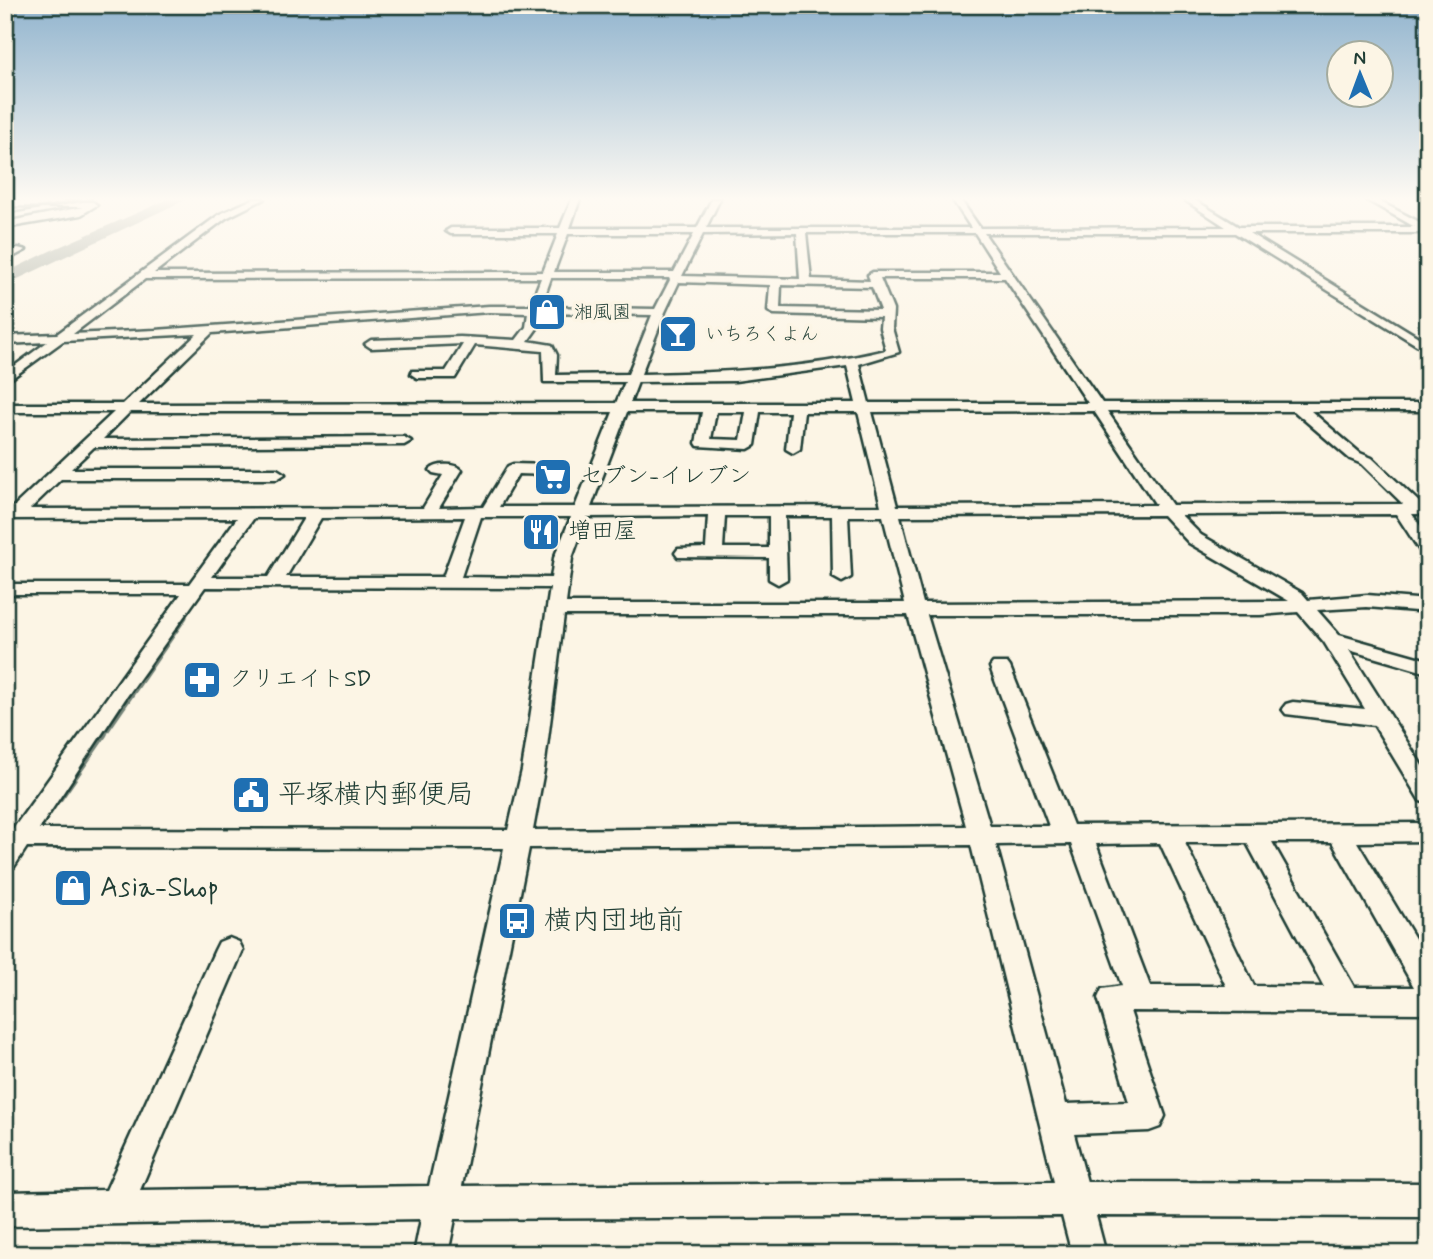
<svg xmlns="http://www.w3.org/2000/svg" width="1433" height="1259" viewBox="0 0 1433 1259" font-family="Mynerve,'Klee One',sans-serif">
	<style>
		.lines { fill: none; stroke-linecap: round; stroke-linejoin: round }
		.stream-far1 { stroke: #758479; stroke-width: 5 }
		.stream { stroke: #758479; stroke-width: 7 }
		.river { fill: #aeb3a7; fill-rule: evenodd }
		.minor-casing { stroke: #1f3d34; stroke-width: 5 }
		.minor { fill: #fcf5e5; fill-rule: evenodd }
		.rail { stroke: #1f3d34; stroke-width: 2.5 }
		.labels { text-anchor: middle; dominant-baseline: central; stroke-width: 7; stroke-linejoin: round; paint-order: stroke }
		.far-poi-label { font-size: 19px; fill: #1f3d34; stroke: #fcf5e5; text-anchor: start }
		.poi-label { font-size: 23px; fill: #1f3d34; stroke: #fcf5e5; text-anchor: start }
		.near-poi-label { font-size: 28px; fill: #1f3d34; stroke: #fcf5e5; text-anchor: start }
	</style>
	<rect width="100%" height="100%" fill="#fcf5e5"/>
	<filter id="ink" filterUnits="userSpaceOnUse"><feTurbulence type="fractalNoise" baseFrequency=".0143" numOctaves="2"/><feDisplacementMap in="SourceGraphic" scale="14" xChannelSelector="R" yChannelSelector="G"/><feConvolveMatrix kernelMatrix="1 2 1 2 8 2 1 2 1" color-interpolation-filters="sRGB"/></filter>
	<g filter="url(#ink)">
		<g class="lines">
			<path class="stream-far1" d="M103 736 185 617"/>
			<path class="stream" d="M59 799 104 734
				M5 877 14 864"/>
			<path class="river" d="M169 199H187L5 285V273L50 251Z"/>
			<defs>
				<path id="minor" d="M253 199H264L226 218 154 273 543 272 558 234H451L446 231 451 228H560L572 199H580L570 228H697L712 199H720L706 228H971L952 199H960L980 228 1226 227 1183 199H1193L1239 227H1415L1365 199H1375L1427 226 1428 233H1249L1428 343V352L1235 233H984L1102 403H1428V411H1311L1360 453 1372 458 1421 504H1428V514H1412L1428 537V555L1422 554 1396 514 1181 515 1201 535 1302 593 1308 600 1367 595 1428 600V612L1367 607 1317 610 1339 635 1428 660V673L1349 650 1428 775V803L1420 801 1374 725 1286 714 1282 709 1286 704 1293 702 1365 709 1324 642 1298 612 1260 615H927L990 826H1049L990 667 993 663H1007L1010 667 1073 825 1428 823V841L1357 842 1428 960V1013L1130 1011 1165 1116 1160 1127 1149 1131 1074 1134 1087 1182 1428 1183V1217L1096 1216 1106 1254H1072L1062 1216 455 1219 448 1254H414L421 1219 5 1226V1192L106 1190 215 950 219 942 229 938 239 942 243 950 140 1190 429 1186 504 848 27 847 14 867 5 870V829H13L181 594H5V584H189L237 518 5 519V509H11L114 412H5V404H123L197 334 63 341 5 383V373L47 342 5 344V336L57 334 220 214ZM797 233 800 279 682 276 703 234ZM806 233H975L1000 272H873L868 275 870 281 811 279ZM568 234H694L674 272H554ZM541 278 530 306H489L155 330 73 334 145 279ZM551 278H669L670 280 655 309 541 307ZM880 278H1005L1088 403H869L859 364 899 352 892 328 893 310ZM679 282 770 285 768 311 774 314 881 317 880 328 886 350C806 369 724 373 641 374L665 312ZM781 285 872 287 881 310 780 308ZM489 312 528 313 526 327 516 340 460 337 371 340 365 344 371 348 463 344 446 371H412L411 374 417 378H455L475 345 543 351 544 382H625L616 403 139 404 212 333ZM540 313 652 315 628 374 556 375 557 355 552 345 528 341 538 327ZM847 366 856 403H630L638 382 735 381ZM1094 411 1156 505 897 506 872 412ZM1107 411H1294L1350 459 1362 464 1403 504 1172 505ZM130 412H613L575 507H499L518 474 550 475 558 470 550 465 513 464 508 466 483 507 439 508 462 470C455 463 437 463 430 470L433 473 443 475 423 508 30 509 61 479H277L285 474 277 469H71L94 447 404 445 411 441 404 437 103 439ZM627 412H702L696 443 698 446 748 449 755 445 760 412H790L786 449 793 453 800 449 804 412H858L881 506 591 507ZM716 412H746L741 440 711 439ZM1163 515 1189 543 1289 601 923 603 900 516ZM708 516 706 548 678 549 675 553 678 557 769 558V579L778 584 787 579 785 516H832L833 577 842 582 851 577 848 516H883L905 603H566L572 558 587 517ZM725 516H769V548H723ZM465 517 443 577H286L321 518ZM481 517H571L554 558 551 578 461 577ZM254 518H304L268 577H212ZM205 587 550 588 522 770 508 830 39 829 125 699ZM564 615H908L966 826 533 830 544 770ZM1272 842H1332L1414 987H1354ZM1160 843 1226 986H1150L1096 844ZM1185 843H1247L1324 987 1254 986ZM1071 844 1122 986 1102 989 1098 998 1129 1102 1066 1104 996 845ZM971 845 1054 1182 462 1186 529 848Z
					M5 200 93 202 97 205 81 215 5 228V222L83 207 5 206Z
					M18 248 26 250 5 261V254Z"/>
			</defs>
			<use href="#minor" class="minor-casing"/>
			<use href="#minor" class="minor"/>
			<path class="rail" d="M5 214 92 199"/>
		</g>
	</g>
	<linearGradient id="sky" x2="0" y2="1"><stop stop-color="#91b4ce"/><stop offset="0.53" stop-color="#fefaf3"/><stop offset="1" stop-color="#fefaf3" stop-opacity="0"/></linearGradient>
	<rect width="1433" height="375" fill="url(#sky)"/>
	<defs>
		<symbol id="shop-square" viewBox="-11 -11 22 22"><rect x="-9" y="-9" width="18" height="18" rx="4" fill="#1f6fb2" stroke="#fcf5e5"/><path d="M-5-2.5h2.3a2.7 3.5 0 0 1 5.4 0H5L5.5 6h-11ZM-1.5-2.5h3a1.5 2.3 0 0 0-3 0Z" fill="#fff"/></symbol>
		<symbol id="bar-square" viewBox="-11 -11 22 22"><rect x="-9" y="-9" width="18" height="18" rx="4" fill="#1f6fb2" stroke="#fcf5e5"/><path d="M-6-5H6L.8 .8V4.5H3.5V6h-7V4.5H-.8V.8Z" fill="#fff"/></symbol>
		<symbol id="supermarket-square" viewBox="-11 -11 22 22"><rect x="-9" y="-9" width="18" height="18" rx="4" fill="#1f6fb2" stroke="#fcf5e5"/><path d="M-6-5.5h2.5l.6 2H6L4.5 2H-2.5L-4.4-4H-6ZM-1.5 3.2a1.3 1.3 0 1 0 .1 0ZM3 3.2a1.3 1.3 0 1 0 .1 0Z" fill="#fff"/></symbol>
		<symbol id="restaurant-square" viewBox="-11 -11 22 22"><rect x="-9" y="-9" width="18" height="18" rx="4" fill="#1f6fb2" stroke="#fcf5e5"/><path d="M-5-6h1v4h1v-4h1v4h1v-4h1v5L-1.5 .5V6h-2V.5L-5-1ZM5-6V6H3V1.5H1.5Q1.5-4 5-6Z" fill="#fff"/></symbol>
		<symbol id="pharmacy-square" viewBox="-11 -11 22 22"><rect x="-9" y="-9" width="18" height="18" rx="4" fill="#1f6fb2" stroke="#fcf5e5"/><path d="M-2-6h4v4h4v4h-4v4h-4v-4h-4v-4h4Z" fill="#fff"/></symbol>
		<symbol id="civic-square" viewBox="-11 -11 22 22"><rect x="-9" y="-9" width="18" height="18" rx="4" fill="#1f6fb2" stroke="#fcf5e5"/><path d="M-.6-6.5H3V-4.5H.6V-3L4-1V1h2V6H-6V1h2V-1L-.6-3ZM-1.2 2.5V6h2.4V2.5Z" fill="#fff"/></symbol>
		<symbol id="bus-square" viewBox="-11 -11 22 22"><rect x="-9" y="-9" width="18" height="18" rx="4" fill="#1f6fb2" stroke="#fcf5e5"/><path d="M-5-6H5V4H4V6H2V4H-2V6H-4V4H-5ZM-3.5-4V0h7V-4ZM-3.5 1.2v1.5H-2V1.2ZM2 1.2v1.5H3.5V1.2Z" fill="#fff"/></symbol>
	</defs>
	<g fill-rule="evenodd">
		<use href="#shop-square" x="525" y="290" width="44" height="44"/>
		<use href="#bar-square" x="656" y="312" width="44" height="44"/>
		<use href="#supermarket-square" x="531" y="455" width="44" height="44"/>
		<use href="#restaurant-square" x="519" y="510" width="44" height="44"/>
		<use href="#pharmacy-square" x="180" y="658" width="44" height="44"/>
		<use href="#civic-square" x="229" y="773" width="44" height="44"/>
		<use href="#shop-square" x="51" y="866" width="44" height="44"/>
		<use href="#bus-square" x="495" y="899" width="44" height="44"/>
	</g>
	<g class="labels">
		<g class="far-poi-label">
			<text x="574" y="312">湘風園</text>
			<text x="705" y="334">いちろくよん</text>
		</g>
		<g class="poi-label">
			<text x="580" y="477">セブン-イレブン</text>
			<text x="568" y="532">増田屋</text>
			<text x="229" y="680">クリエイトSD</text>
		</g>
		<g class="near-poi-label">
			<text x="278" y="795">平塚横内郵便局</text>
			<text x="100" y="888">Asia-Shop</text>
			<text x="544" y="921">横内団地前</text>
		</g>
	</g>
	<rect width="1433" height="1259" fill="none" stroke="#fcf5e5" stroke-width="28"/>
	<rect x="14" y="14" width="1405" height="1231" fill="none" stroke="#1f3d34" stroke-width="2.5" filter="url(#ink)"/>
	<g transform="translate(1360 74) rotate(359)"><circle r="33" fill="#fcf5e5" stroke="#a4ab9e" stroke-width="2"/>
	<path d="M0-5L12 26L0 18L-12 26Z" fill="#1f6fb2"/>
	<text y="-10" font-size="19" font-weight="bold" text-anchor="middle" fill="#1f3d34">N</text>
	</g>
</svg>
